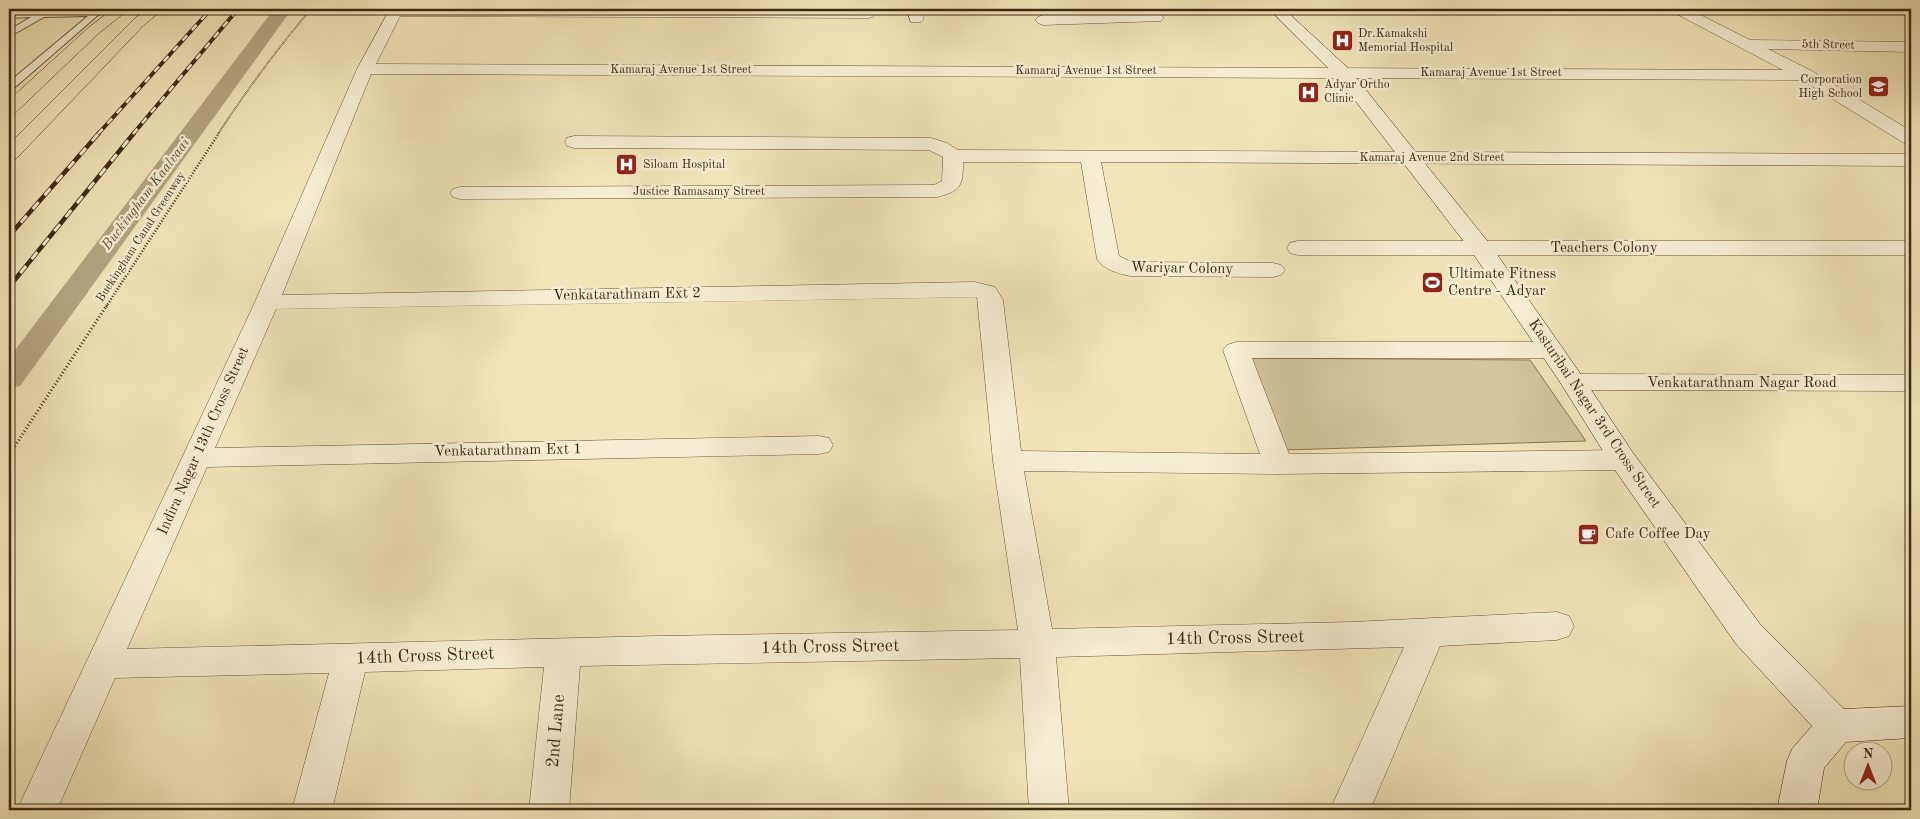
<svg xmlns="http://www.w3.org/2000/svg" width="1920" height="819" viewBox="0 0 1920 819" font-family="'Old Standard TT',serif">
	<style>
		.green { fill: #d3c59d; stroke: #897657 }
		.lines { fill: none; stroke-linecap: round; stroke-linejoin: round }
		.canal { fill: #b4a581; fill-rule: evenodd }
		.lane-casing { stroke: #6c573b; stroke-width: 2 }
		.street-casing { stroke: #6c573b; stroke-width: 1 }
		.secondary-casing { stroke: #3f2811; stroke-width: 1 }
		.primary-casing { stroke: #3f2811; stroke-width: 1 }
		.path-far2 { stroke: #3f2811; stroke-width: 2; stroke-dasharray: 0.5 1; stroke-linecap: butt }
		.path-far1 { stroke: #3f2811; stroke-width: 2.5; stroke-dasharray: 1 2; stroke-linecap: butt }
		.path { stroke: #3f2811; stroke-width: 3; stroke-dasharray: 1 2.5; stroke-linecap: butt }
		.lane { fill: #f6eed2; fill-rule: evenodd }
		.street { fill: #f6eed2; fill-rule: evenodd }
		.secondary { fill: #f6eed2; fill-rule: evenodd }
		.primary { fill: #f1e5ba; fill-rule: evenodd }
		.rail-far1-casing { stroke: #3f2811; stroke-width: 4 }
		.rail-casing { stroke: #3f2811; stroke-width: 4.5 }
		.rail-far1 { stroke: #f6eed2; stroke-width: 2.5; stroke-dasharray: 7; stroke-linecap: butt }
		.rail { stroke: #f6eed2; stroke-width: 3; stroke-dasharray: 9; stroke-linecap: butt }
		.labels { text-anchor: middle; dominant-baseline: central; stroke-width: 5; stroke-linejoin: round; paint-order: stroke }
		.far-poi-label { font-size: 12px; fill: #3f2811; stroke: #f6eed2; text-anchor: start }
		.far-street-label { font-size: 12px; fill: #3f2811; stroke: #f6eed2 }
		.far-water-label { font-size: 14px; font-style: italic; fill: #624e33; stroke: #f6eed2 }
		.street-label { font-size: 15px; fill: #3f2811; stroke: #f6eed2 }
		.poi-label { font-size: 15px; fill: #3f2811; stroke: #f6eed2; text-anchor: start }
		.near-street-label { font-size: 18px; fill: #3f2811; stroke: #f6eed2 }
	</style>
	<rect width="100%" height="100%" fill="#f1e5ba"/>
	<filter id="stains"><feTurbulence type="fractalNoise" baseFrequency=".004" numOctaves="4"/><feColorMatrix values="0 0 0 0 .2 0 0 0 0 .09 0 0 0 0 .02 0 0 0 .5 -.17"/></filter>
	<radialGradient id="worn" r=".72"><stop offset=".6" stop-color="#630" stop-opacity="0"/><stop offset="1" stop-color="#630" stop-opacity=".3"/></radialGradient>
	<path class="green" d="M1251 358 1530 360 1586 441 1284 450Z"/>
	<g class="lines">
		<path class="canal" d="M274 9H292L20 386 9 388V358Z"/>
		<defs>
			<path id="lane" d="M96 9H105L13 89 9 90V82L88 16 44 17 9 37V30L31 17 9 18V12L94 10Z"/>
			<path id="street" d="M390 9 868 10 873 11 875 14 873 17 868 18 400 16 376 64 1783 70 1673 12 1671 9H1689L1750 40 1911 42V52L1768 49 1812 71 1911 131V145L1904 143 1802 80 371 74 282 295 975 282 995 287 1003 300 1021 451 1260 454 1223 350 1227 345 1236 342H1551L1560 345 1564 350 1560 355 1551 358H1252L1289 454 1623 450 1633 453 1638 460 1633 467 1623 470 1278 474 1024 471 1052 629 1352 622 1557 612 1569 616 1574 626 1569 636 1557 640 1440 646 1370 810H1330L1404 647 1056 657 1069 810H1029L1020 658 580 666 569 810H529L544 667 365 672 332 810H292L329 673 115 678 57 810H17L255 302 357 69ZM977 297 993 461 1018 630 658 636 127 649 207 467 819 454 829 452 833 445 829 438 819 436 215 448 276 309Z
				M906 9H920L924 19 921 22H911Z
				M1156 13 1161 15 1164 18 1161 21 1043 25 1038 23 1035 20 1038 17 1043 15Z
				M574 136 931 138 947 143 958 150 1911 154V166L1101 162 1119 256 1131 262 1273 263 1281 265 1285 270 1281 275 1273 277 1130 276C1117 273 1104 270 1097 259L1081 162H963C963 186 961 191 937 197L460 199 453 197 450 193 453 189 460 187 934 185 942 181 943 157 929 150 574 148 567 146 565 142 567 138Z
				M1298 241H1911V255H1298L1290 253 1287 248 1290 243Z
				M1573 374 1911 375V391L1573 390 1564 388 1560 382 1564 376Z"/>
			<path id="secondary" d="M1269 9H1284L1349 69 1489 243 1582 376 1633 453 1760 624 1844 709 1911 706V738L1846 742 1824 768 1817 810H1777L1787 761 1792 749 1812 726 1736 644 1613 467 1560 382 1472 252 1337 77Z"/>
			<path id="primary" d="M113 9H129L98 34 15 113 9 114V100L88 28Z
				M147 9H163L143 26 16 159 9 161V144L133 20Z"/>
		</defs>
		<use href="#lane" class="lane-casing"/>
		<use href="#street" class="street-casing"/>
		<use href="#secondary" class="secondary-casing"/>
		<use href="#primary" class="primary-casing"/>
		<path class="path-far2" d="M218 134C247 90 277 49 311 9"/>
		<path class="path-far1" d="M106 307 219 133"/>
		<path class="path" d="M9 455 107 305"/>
		<use href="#lane" class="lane"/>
		<use href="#street" class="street"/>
		<use href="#secondary" class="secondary"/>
		<use href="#primary" class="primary"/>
		<defs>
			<path id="rail-far1" d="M98 134 211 9
				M133 134 238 9"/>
			<path id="rail" d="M9 236 99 133
				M9 287 134 133"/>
		</defs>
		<use href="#rail-far1" class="rail-far1-casing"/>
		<use href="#rail" class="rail-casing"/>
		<use href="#rail-far1" class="rail-far1"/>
		<use href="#rail" class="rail"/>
	</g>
	<defs>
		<symbol id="hospital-square" viewBox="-11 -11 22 22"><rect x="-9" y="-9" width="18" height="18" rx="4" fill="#8f2418" stroke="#f6eed2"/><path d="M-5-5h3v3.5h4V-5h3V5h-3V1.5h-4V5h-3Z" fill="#fff"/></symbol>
		<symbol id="school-square" viewBox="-11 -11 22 22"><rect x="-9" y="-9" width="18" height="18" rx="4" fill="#8f2418" stroke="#f6eed2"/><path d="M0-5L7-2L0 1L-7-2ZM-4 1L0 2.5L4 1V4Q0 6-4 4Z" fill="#fff"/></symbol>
		<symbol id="stadium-square" viewBox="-11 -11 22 22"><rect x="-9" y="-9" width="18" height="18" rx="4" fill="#8f2418" stroke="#f6eed2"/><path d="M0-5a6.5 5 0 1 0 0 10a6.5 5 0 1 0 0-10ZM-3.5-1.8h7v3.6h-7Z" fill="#fff"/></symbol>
		<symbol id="cafe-square" viewBox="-11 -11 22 22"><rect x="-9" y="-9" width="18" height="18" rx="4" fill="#8f2418" stroke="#f6eed2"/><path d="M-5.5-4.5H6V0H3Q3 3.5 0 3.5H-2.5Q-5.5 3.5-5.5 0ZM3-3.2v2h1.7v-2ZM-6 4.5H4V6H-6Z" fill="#fff"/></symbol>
	</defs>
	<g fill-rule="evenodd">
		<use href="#hospital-square" x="1330" y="28" width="25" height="25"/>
		<use href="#school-square" x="1866" y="74" width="25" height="25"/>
		<use href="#hospital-square" x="1296" y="80" width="25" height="25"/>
		<use href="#hospital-square" x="614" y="152" width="25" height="25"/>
		<use href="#stadium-square" x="1420" y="270" width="25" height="25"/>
		<use href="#cafe-square" x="1576" y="522" width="25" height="25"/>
	</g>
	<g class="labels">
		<g class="far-poi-label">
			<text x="1358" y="34">Dr.Kamakshi<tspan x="1358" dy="14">Memorial Hospital</tspan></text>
			<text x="1862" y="80" text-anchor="end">Corporation<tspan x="1862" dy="14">High School</tspan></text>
			<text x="1324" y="85">Adyar Ortho<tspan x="1324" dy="14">Clinic</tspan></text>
			<text x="643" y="165">Siloam Hospital</text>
		</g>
		<g class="far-street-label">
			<text transform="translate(1828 45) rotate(1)">5th Street</text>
			<text x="681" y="70">Kamaraj Avenue 1st Street</text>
			<text x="1086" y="71">Kamaraj Avenue 1st Street</text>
			<text x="1491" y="73">Kamaraj Avenue 1st Street</text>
			<text x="1432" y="158">Kamaraj Avenue 2nd Street</text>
			<text x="699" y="192">Justice Ramasamy Street</text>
			<text transform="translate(141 237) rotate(-57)">Buckingham Canal Greenway</text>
		</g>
		<g class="far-water-label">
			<text transform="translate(146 194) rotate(-53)">Buckingham Kaalvaai</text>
		</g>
		<g class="street-label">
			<text x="1604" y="248">Teachers Colony</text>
			<text transform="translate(1182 269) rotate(1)">Wariyar Colony</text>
			<text transform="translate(627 295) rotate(-1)">Venkatarathnam Ext 2</text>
			<text x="1742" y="383">Venkatarathnam Nagar Road</text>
			<text transform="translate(1594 414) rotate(56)">Kasturibai Nagar 3rd Cross Street</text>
			<text transform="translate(204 441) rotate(-66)">Indira Nagar 13th Cross Street</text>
			<text transform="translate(508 451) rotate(-1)">Venkatarathnam Ext 1</text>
		</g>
		<g class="poi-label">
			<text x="1448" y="274">Ultimate Fitness<tspan x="1448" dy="17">Centre - Adyar</tspan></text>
			<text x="1605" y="534">Cafe Coffee Day</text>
		</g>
		<g class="near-street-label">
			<text transform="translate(1235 638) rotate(-1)">14th Cross Street</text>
			<text transform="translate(830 647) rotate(-1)">14th Cross Street</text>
			<text transform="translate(425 656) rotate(-2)">14th Cross Street</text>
			<text transform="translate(556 731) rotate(-85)">2nd Lane</text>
		</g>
	</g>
	<rect width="1920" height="819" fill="none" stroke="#f1e5ba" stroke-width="30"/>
	<rect x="10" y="10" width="1900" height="799" fill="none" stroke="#3f2811" stroke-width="2.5"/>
	<rect x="15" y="15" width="1890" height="789" fill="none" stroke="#3f2811"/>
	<g transform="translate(1868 766)"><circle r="24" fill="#f6eed2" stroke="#ad9f85"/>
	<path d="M0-4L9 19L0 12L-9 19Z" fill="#8f2418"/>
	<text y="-8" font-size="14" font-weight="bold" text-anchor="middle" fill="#3f2811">N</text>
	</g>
	<rect width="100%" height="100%" filter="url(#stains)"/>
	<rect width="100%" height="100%" fill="url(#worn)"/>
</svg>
